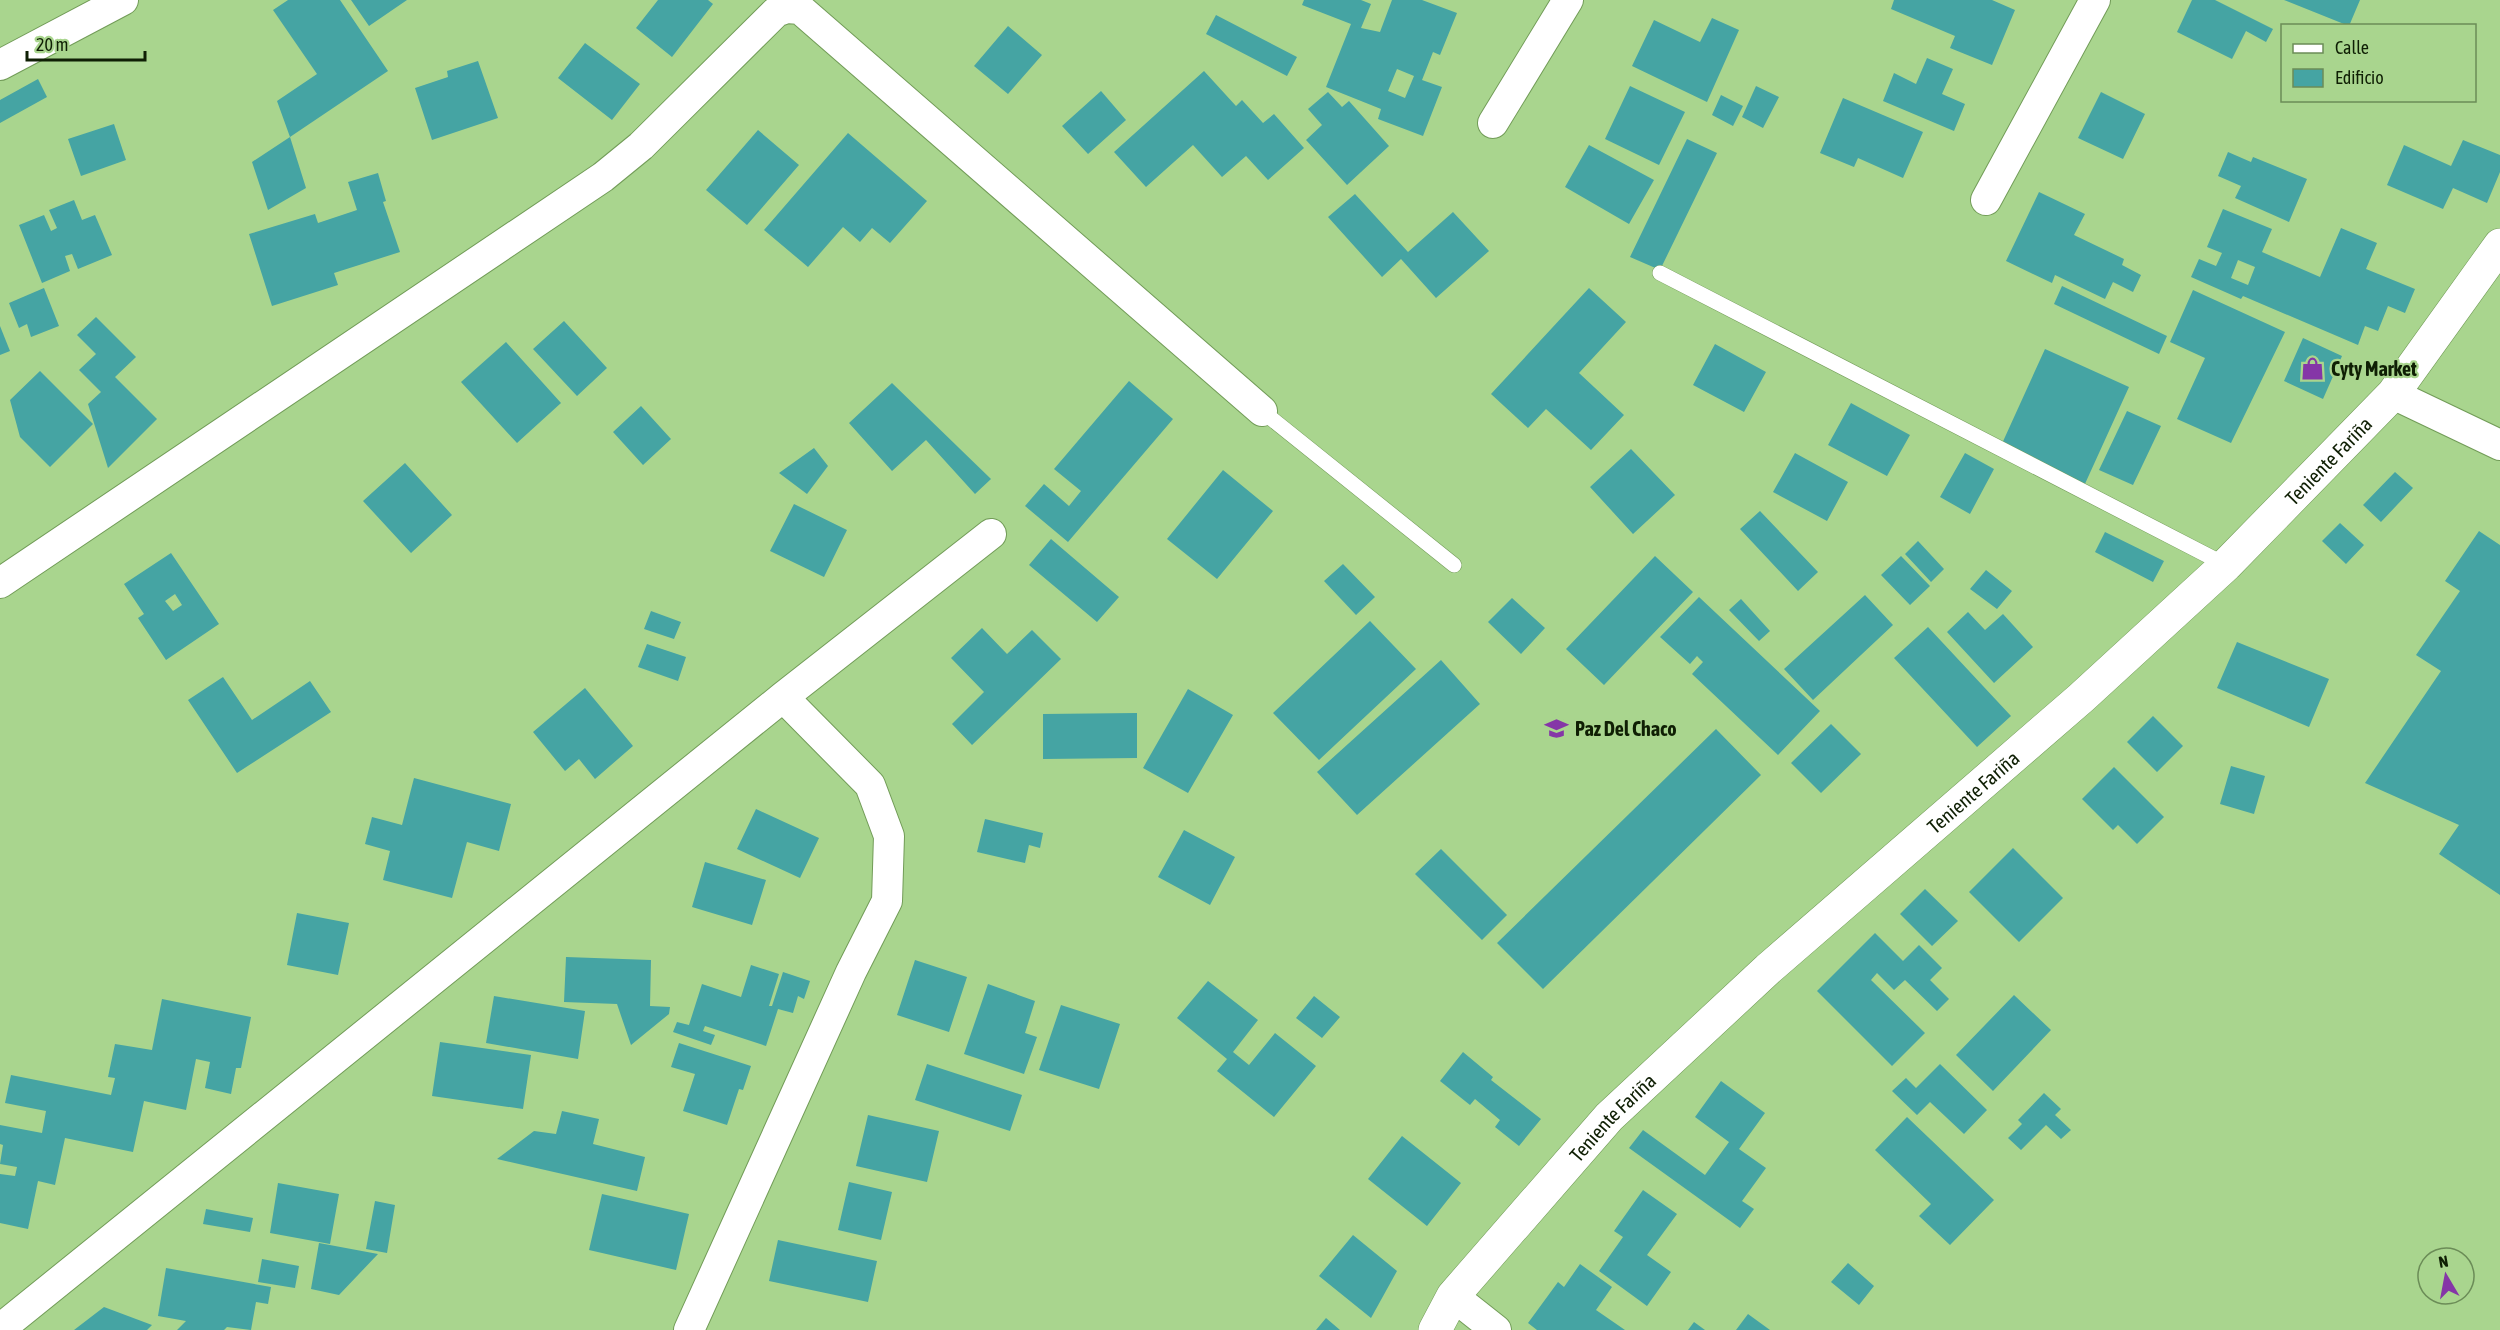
<svg xmlns="http://www.w3.org/2000/svg" width="2500" height="1330" viewBox="0 0 2500 1330" font-family="'Asap Condensed',sans-serif">
	<style>
		.building { fill: #45a4a3; fill-rule: evenodd }
		.lines { fill: none; stroke-linecap: round; stroke-linejoin: round }
		.lane-casing { stroke: #729c58; stroke-width: 16 }
		.street-casing { stroke: #729c58; stroke-width: 32 }
		.secondary-casing { stroke: #729c58; stroke-width: 34 }
		.lane { stroke: #fff; stroke-width: 15 }
		.street { stroke: #fff; stroke-width: 30 }
		.secondary { stroke: #fff; stroke-width: 33 }
		.labels { text-anchor: middle; dominant-baseline: central; stroke-width: 4.5; stroke-linejoin: round; paint-order: stroke }
		.poi-label { font-size: 20px; font-weight: bold; fill: #0f1f04; stroke: #a9d58e; text-anchor: start }
		.street-label { font-size: 20px; fill: #0f1f04; stroke: #a9d58e }
	</style>
	<rect width="100%" height="100%" fill="#a9d58e"/>
	<path class="building" d="M288 0H340L388 71 290 137 306 188 268 210 252 162 290 137 277 101 317 74 273 10Z
		M351 0H407L369 26Z
		M658 0H708L713 4 672 57 636 28Z
		M1304 0H1361L1371 4 1361 28 1380 32 1392 0H1422L1457 13 1440 55 1433 52 1422 80 1442 87 1423 136 1378 119 1381 109 1326 87 1351 24 1302 5ZM1397 69 1414 76 1405 98 1388 91Z
		M1894 0H1992L2015 10 1992 65 1950 48 1955 36 1891 9Z
		M2192 0H2215L2273 29 2266 42 2246 31 2232 59 2177 32Z
		M2284 0H2360L2349 26Z
		M1216 15 1297 57 1287 76 1206 34Z
		M1712 18 1739 30 1707 102 1632 66 1654 20 1700 42Z
		M1008 26 1042 55 1008 94 974 66Z
		M585 43 640 84 612 120 558 78Z
		M1927 58 1953 69 1942 94 1965 104 1954 131 1883 101 1894 73 1916 84Z
		M478 61 498 118 432 140 415 88 448 77 447 71Z
		M1204 71 1236 106 1242 100 1263 123 1274 114 1304 148 1268 180 1246 156 1222 177 1193 145 1146 187 1114 152Z
		M38 79 47 97 0 123V100Z
		M1630 86 1685 112 1659 165 1605 139Z
		M1756 86 1779 97 1763 128 1742 117Z
		M1101 91 1126 120 1088 154 1062 126Z
		M1328 92 1342 107 1349 101 1389 146 1347 185 1306 140 1322 125 1308 109Z
		M2101 92 2145 114 2123 159 2078 138Z
		M1721 95 1743 106 1733 126 1712 115Z
		M1843 98 1923 132 1903 178 1858 158 1854 167 1820 153Z
		M114 124 126 160 81 176 68 139Z
		M758 130 799 165 747 225 706 190Z
		M848 133 927 201 890 243 872 228 860 242 843 227 808 267 764 230Z
		M1687 139 1717 153 1660 270 1630 257Z
		M2463 140 2500 155V172L2487 203 2453 188 2443 209 2387 185 2404 145 2451 166Z
		M1589 145 1654 180 1629 224 1565 187Z
		M2228 152 2251 162 2253 157 2307 179 2289 222 2235 198 2241 186 2218 176Z
		M378 173 386 201 383 202 400 252 334 273 338 285 272 306 249 234 315 214 318 223 357 210 348 182Z
		M2039 192 2085 214 2074 235 2124 259 2122 265 2141 275 2133 292 2113 282 2105 299 2055 275 2052 283 2006 261Z
		M1355 194 1408 252 1453 212 1489 251 1436 298 1401 259 1382 277 1328 217Z
		M74 200 82 220 95 215 112 255 78 269 72 254 65 256 70 271 42 283 19 225 44 215 51 231 57 228 49 210Z
		M2223 209 2272 229 2262 252 2320 277 2341 228 2377 243 2366 269 2415 289 2405 313 2388 306 2378 331 2365 326 2358 345 2243 296 2241 299 2191 277 2199 259 2216 266 2222 253 2207 247ZM2238 260 2255 267 2248 285 2231 278Z
		M2062 286 2167 336 2159 354 2054 304Z
		M44 288 59 326 31 337 27 324 19 328 9 303Z
		M1589 288 1626 322 1579 373 1624 415 1591 450 1546 409 1528 428 1491 394Z
		M2193 290 2285 332 2231 443 2177 419 2205 358 2170 342Z
		M96 317 136 357 115 377 157 419 108 468 88 404 101 392 79 370 96 354 77 335Z
		M564 321 607 368 577 396 533 349Z
		M0 326 10 351 0 355Z
		M2303 338 2342 356 2323 399 2284 381Z
		M506 342 561 403 517 443 461 382Z
		M1715 344 1766 372 1744 412 1693 385Z
		M2045 349 2129 387 2084 486 2000 448Z
		M40 371 93 424 50 467 20 437 10 400Z
		M1129 381 1173 419 1068 542 1025 506 1044 484 1069 506 1081 491 1054 469Z
		M892 383 991 479 975 494 926 440 892 471 849 423Z
		M1851 403 1910 435 1887 476 1828 445Z
		M641 406 671 439 643 465 613 432Z
		M2127 411 2161 426 2133 485 2099 470Z
		M814 448 828 466 807 494 779 473Z
		M1631 449 1675 495 1633 534 1590 487Z
		M1795 453 1848 482 1827 521 1773 492Z
		M1965 453 1994 469 1970 514 1940 497Z
		M405 463 452 515 411 553 363 501Z
		M1223 470 1273 511 1217 579 1167 539Z
		M2395 472 2413 488 2381 522 2363 505Z
		M794 504 847 530 824 577 770 551Z
		M1760 511 1818 572 1798 591 1740 529Z
		M2340 523 2364 545 2346 564 2322 541Z
		M2479 531 2500 545V895L2439 854 2459 825 2365 783 2441 671 2416 655 2460 591 2445 581Z
		M2105 532 2164 561 2153 582 2095 552Z
		M1051 539 1119 597 1097 622 1029 565Z
		M1918 541 1944 569 1931 582 1905 554Z
		M171 553 219 624 166 660 138 618 144 614 124 584ZM175 594 182 605 173 611 165 601Z
		M1655 556 1693 592 1604 685 1566 649Z
		M1901 556 1930 586 1910 605 1881 575Z
		M1343 564 1375 597 1356 615 1324 581Z
		M1986 570 2012 591 1997 609 1970 589Z
		M1865 595 1893 625 1813 700 1784 669Z
		M1699 597 1820 711 1778 755 1692 674 1703 662 1697 656 1690 664 1660 637Z
		M1512 598 1545 628 1521 654 1488 622Z
		M1741 599 1770 631 1759 641 1729 610Z
		M651 611 681 622 674 639 644 629Z
		M1968 612 1985 630 2003 614 2033 647 1994 683 1947 632Z
		M1370 621 1416 669 1319 760 1273 713Z
		M1928 627 2011 716 1977 747 1894 658Z
		M982 628 1007 654 1032 630 1061 659 972 745 952 724 984 692 951 658Z
		M2237 642 2329 679 2309 727 2217 688Z
		M647 644 686 657 678 681 638 667Z
		M1441 660 1480 704 1357 815 1317 772Z
		M223 677 252 720 310 681 331 712 237 773 188 700Z
		M585 688 633 746 595 779 579 759 565 771 533 732Z
		M1188 689 1233 715 1188 793 1143 768Z
		M1137 713V758L1043 759V714Z
		M2153 716 2183 746 2157 772 2127 742Z
		M1831 724 1861 754 1821 793 1791 763Z
		M1716 729 1761 775 1543 989 1497 943Z
		M2231 766 2265 776 2254 814 2220 804Z
		M2114 767 2164 817 2137 844 2118 825 2113 830 2082 799Z
		M414 778 511 804 499 851 467 842 452 898 383 880 390 851 365 844 372 817 402 825Z
		M756 809 819 838 800 878 737 849Z
		M985 819 1043 833 1040 848 1029 845 1025 863 977 852Z
		M1184 830 1235 857 1210 905 1158 877Z
		M2013 848 2063 898 2019 942 1969 892Z
		M1441 849 1507 915 1482 940 1415 874Z
		M705 862 766 880 752 925 692 907Z
		M1925 889 1958 921 1932 946 1900 914Z
		M297 913 349 923 338 975 287 965Z
		M1875 933 1903 961 1919 945 1942 968 1930 980 1949 999 1937 1011 1905 980 1894 990 1877 973 1871 980 1925 1033 1892 1066 1817 991Z
		M566 957 651 960 650 1006 670 1007 669 1014 631 1045 617 1004 564 1002Z
		M915 960 967 977 949 1032 897 1015Z
		M751 965 779 974 769 1006H772L783 972 810 981 804 999 798 996 793 1013 778 1009 766 1046 705 1026 703 1031 715 1035 711 1045 673 1032 677 1022 689 1025 702 984 741 997Z
		M1208 981 1258 1020 1233 1052 1249 1065 1275 1033 1316 1066 1274 1117 1217 1071 1227 1059 1177 1018Z
		M988 984 1035 1001 1025 1033 1037 1037 1024 1074 964 1054Z
		M2014 995 2051 1030 1993 1091 1956 1055Z
		M494 996 585 1011 578 1059 486 1043Z
		M1314 996 1340 1017 1322 1038 1296 1018Z
		M162 999 251 1017 241 1068H236L231 1094 205 1088 210 1062 196 1059 186 1110 144 1101 133 1152 65 1138 55 1185 38 1181 28 1229 0 1223V1174L15 1176 17 1167 0 1164 3 1145 0 1144V1125L42 1133 46 1111 5 1103 11 1075 111 1095 115 1078 108 1077 115 1044 152 1050Z
		M1061 1005 1120 1024 1099 1089 1039 1070Z
		M440 1042 531 1055 523 1109 432 1096Z
		M679 1043 751 1066 743 1090 739 1089 727 1125 683 1111 695 1074 671 1067Z
		M1463 1052 1493 1077 1491 1080 1541 1119 1519 1146 1495 1127 1500 1120 1475 1099 1470 1105 1440 1081Z
		M927 1064 1022 1095 1010 1131 915 1100Z
		M1940 1064 1987 1110 1964 1134 1930 1102 1917 1115 1892 1091 1906 1078 1916 1088Z
		M1721 1081 1765 1113 1739 1149 1766 1168 1742 1201 1754 1209 1740 1228 1629 1148 1643 1130 1705 1175 1729 1142 1695 1117Z
		M2044 1093 2061 1109 2055 1115 2071 1130 2061 1139 2046 1125 2021 1150 2008 1138 2022 1124 2018 1120Z
		M562 1111 599 1119 593 1144 645 1157 637 1191 497 1159 534 1131 556 1134Z
		M868 1115 939 1131 927 1182 856 1166Z
		M1907 1117 1994 1200 1950 1245 1919 1216 1931 1204 1875 1150Z
		M1402 1136 1461 1183 1427 1226 1368 1179Z
		M849 1182 892 1192 881 1240 838 1230Z
		M278 1183 339 1194 330 1244 270 1233Z
		M1643 1190 1677 1214 1647 1255 1671 1272 1647 1306 1599 1271 1623 1237 1614 1231Z
		M602 1194 689 1214 676 1270 589 1250Z
		M375 1201 395 1205 387 1253 366 1249Z
		M206 1209 253 1218 250 1232 203 1224Z
		M1353 1235 1397 1271 1371 1318 1319 1276Z
		M778 1240 877 1261 868 1302 769 1281Z
		M319 1243 378 1254 339 1295 311 1289Z
		M262 1259 299 1266 295 1288 258 1282Z
		M1848 1263 1874 1286 1859 1305 1831 1282Z
		M1580 1264 1612 1287 1596 1310 1625 1330H1537L1528 1323 1558 1282 1564 1287Z
		M166 1268 271 1287 268 1304 256 1302 251 1330 227 1327 224 1330H177L186 1321 158 1316Z
		M104 1307 152 1325 147 1330H74Z
		M1748 1314 1770 1330H1736Z
		M1326 1318 1340 1330H1316Z
		M1694 1322 1705 1330H1688Z"/>
	<g class="lines">
		<defs>
			<path id="lane" d="M1660 273 2226 565
				M1262 411 1454 565"/>
			<path id="street" d="M0 65 123 0
				M1493 123 1568 0
				M1986 200 2095 0
				M2393 394 2500 445
				M0 583 603 177 641 146 776 12 787 8 800 9 1262 411
				M1453 1296 1496 1330
				M0 1329 783 697 991 534
				M689 1330 851 972 887 901 889 836 870 785 783 697"/>
			<g id="secondary">
				<path id="s1" d="M1435 1330 1453 1296 1609 1117 1768 969 2081 698 2226 565 2393 394 2500 245"/>
			</g>
		</defs>
		<use href="#lane" class="lane-casing"/>
		<use href="#street" class="street-casing"/>
		<use href="#secondary" class="secondary-casing"/>
		<use href="#lane" class="lane"/>
		<use href="#street" class="street"/>
		<use href="#secondary" class="secondary"/>
	</g>
	<defs>
		<symbol id="shop-bare" viewBox="-9 -9 18 18"><path d="M-5-2.5h2.3a2.7 3.5 0 0 1 5.4 0H5L5.5 6h-11ZM-1.5-2.5h3a1.5 2.3 0 0 0-3 0Z" fill="#8536a7" stroke="#a9d58e" stroke-width="2.5" paint-order="stroke"/></symbol>
		<symbol id="school-bare" viewBox="-9 -9 18 18"><path d="M0-5L7-2L0 1L-7-2ZM-4 1L0 2.5L4 1V4Q0 6-4 4Z" fill="#8536a7" stroke="#a9d58e" stroke-width="2.5" paint-order="stroke"/></symbol>
	</defs>
	<g fill-rule="evenodd">
		<use href="#shop-bare" x="2296" y="352" width="33" height="33"/>
		<use href="#school-bare" x="1540" y="712" width="33" height="33"/>
	</g>
	<g class="labels">
		<g class="poi-label">
			<text x="2331" y="368">Cyty Market</text>
			<text x="1575" y="728">Paz Del Chaco</text>
		</g>
		<g class="street-label">
			<text stroke="none"><textPath href="#s1" startOffset="1250">Teniente Fariña</textPath></text>
			<text stroke="none"><textPath href="#s1" startOffset="764">Teniente Fariña</textPath></text>
			<text stroke="none"><textPath href="#s1" startOffset="278">Teniente Fariña</textPath></text>
		</g>
	</g>
	<rect x="2281" y="24" width="195" height="78" fill="#a9d58e" stroke="#6b8c57" stroke-width="1.5"/>
	<rect x="2293" y="44" width="30" height="9" fill="#ffffff" stroke="#6b8c57" stroke-width="1.5"/>
	<text x="2335" y="54" font-size="18" fill="#0f1f04">Calle</text>
	<rect x="2293" y="69" width="30" height="18" fill="#45a4a3" stroke="#6b8c57" stroke-width="1.5"/>
	<text x="2335" y="84" font-size="18" fill="#0f1f04">Edificio</text>
	<g transform="translate(2446 1276) rotate(350)"><circle r="28" fill="#a9d58e" stroke="#6b8c57" stroke-width="1.5"/>
	<path d="M0-4.5L10 22L0 15L-10 22Z" fill="#8536a7"/>
	<text y="-9" font-size="16" font-weight="bold" text-anchor="middle" fill="#0f1f04">N</text>
	</g>
	<path d="M27 51v9h118v-9" fill="none" stroke="#0f1f04" stroke-width="3"/>
	<text x="36" y="51" font-size="18" fill="#0f1f04" stroke="#a9d58e" stroke-width="4.5" paint-order="stroke">20 m</text>
</svg>
